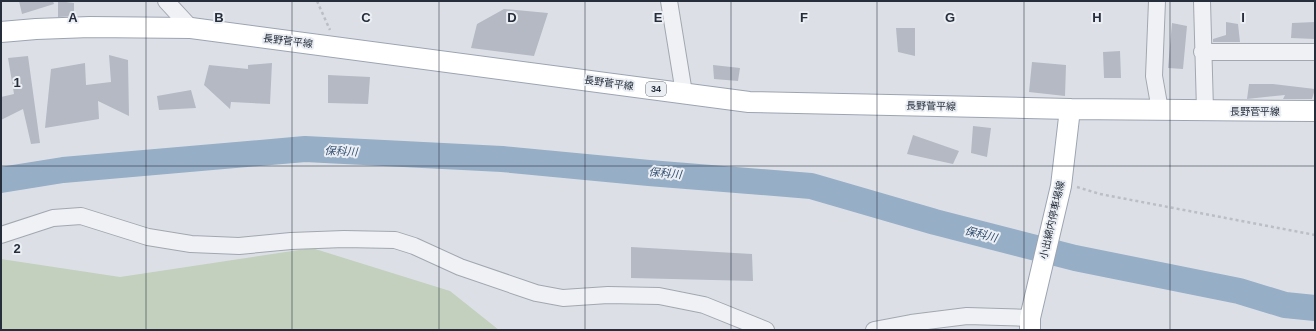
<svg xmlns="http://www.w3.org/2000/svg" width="1316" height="331" viewBox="0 0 1316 331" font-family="Helvetica,'Noto Sans JP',sans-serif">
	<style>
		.green { fill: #c2d0bd }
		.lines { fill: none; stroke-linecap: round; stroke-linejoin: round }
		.river { stroke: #97aec7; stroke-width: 26 }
		.building { fill: #b4b9c3 }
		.minor-casing { stroke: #a2a7b0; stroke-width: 18 }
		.major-casing { stroke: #9ca4b2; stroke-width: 22 }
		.path { stroke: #bbbec5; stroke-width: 2.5; stroke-dasharray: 3 3; stroke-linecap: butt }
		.minor { stroke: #eff1f5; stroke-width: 16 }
		.major { stroke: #fff; stroke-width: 20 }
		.grid { fill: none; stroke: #262e3c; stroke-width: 1; stroke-opacity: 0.55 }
		.labels { text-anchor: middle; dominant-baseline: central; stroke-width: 4; stroke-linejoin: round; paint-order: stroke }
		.shield { fill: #ebeff4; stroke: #616873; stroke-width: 1 }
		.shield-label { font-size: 9px; font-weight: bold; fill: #262e3c }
		.street-label { font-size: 10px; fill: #262e3c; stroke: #ebeff4 }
		.water-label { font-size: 11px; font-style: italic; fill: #314d70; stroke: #ebeff4 }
		.grid-label { font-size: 13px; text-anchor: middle; font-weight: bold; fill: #262e3c; stroke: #ebeff4; stroke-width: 4; stroke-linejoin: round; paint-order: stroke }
	</style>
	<rect width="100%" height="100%" fill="#dce0e6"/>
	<path class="green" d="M312 248 450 291 499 330H1V259L120 277Z"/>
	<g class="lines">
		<path class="river" d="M1 180 63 170 305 149 502 159 649 173 811 186 935 222 1075 258 1239 291 1285 305 1315 308"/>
	</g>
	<path class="building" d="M19 1H53L54 4 22 14Z
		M58 1 74 3V16L58 17Z
		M504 9 548 13 534 56 471 48 477 24Z
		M1226 22 1238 24 1240 42H1213V39L1226 35Z
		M1315 22V39L1291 38 1292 23Z
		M1172 23 1187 26 1183 69 1168 68Z
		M896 28H915V56L898 52Z
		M1120 51 1121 78H1104L1103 52Z
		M109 55 128 60 129 116 98 101 99 119 45 128 51 69 85 63 86 85 111 82Z
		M28 56 40 143 31 144 23 109 1 120V97L14 94 8 58Z
		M1032 62 1066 65 1065 96 1029 92Z
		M272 63 270 104 231 102 230 109 204 85 209 65 248 69V65Z
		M713 65 740 68 738 81 714 79Z
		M328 75 370 77 368 104 328 103Z
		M1249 84H1273L1315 89 1312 99H1283L1285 95 1247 99Z
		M191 90 196 108 159 110 157 96Z
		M973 126 991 128 987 157 971 153Z
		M913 135 959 151 953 164 907 154Z
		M631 247 752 254 753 281 631 278Z"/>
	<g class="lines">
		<defs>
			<path id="minor" d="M166 1 191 28
				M669 1 684 93
				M1157 1 1154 76 1160 110
				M1202 1 1205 110
				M1202 52H1315
				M1 235 53 218 81 216 148 237 191 244 239 246 291 241 344 239 395 240 414 246 460 267 536 293 563 298 608 295 659 296 704 305 766 330
				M874 330 911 323 967 316 1030 318"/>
			<path id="major" d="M1 32 36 29 90 27 191 28 749 102 1070 109 1315 111
				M1030 330V318L1061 186 1070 109"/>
		</defs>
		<use href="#minor" class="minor-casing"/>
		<use href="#major" class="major-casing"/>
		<path class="path" d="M317 1 330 30
			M1077 187 1100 194 1315 235"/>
		<use href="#minor" class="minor"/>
		<use href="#major" class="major"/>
	</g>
	<path class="grid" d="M146 1V330M292 1V330M439 1V330M585 1V330M731 1V330M877 1V330M1024 1V330M1170 1V330M1 166H1315"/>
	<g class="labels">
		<rect class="shield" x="646" y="82" width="20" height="14" rx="3"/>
		<g class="shield-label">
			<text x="656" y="89">34</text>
		</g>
		<g class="street-label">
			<text transform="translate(288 41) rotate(7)">長野菅平線</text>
			<text transform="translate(609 83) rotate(8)">長野菅平線</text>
			<text transform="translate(931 106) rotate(1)">長野菅平線</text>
			<text x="1255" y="111">長野菅平線</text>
			<text transform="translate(1052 220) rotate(-77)">小出綿内停車場線</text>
		</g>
		<g class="water-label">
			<text transform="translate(341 151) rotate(3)">保科川</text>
			<text transform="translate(665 173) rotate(5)">保科川</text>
			<text transform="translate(981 234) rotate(14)">保科川</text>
		</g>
	</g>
	<g class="grid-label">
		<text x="73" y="22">A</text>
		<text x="219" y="22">B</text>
		<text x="366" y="22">C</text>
		<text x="512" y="22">D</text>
		<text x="658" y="22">E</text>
		<text x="804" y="22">F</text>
		<text x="950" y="22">G</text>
		<text x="1097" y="22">H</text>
		<text x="1243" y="22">I</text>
		<text x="17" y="87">1</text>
		<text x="17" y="253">2</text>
	</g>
	<rect width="1316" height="331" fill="none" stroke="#262e3c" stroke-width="4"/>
</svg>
